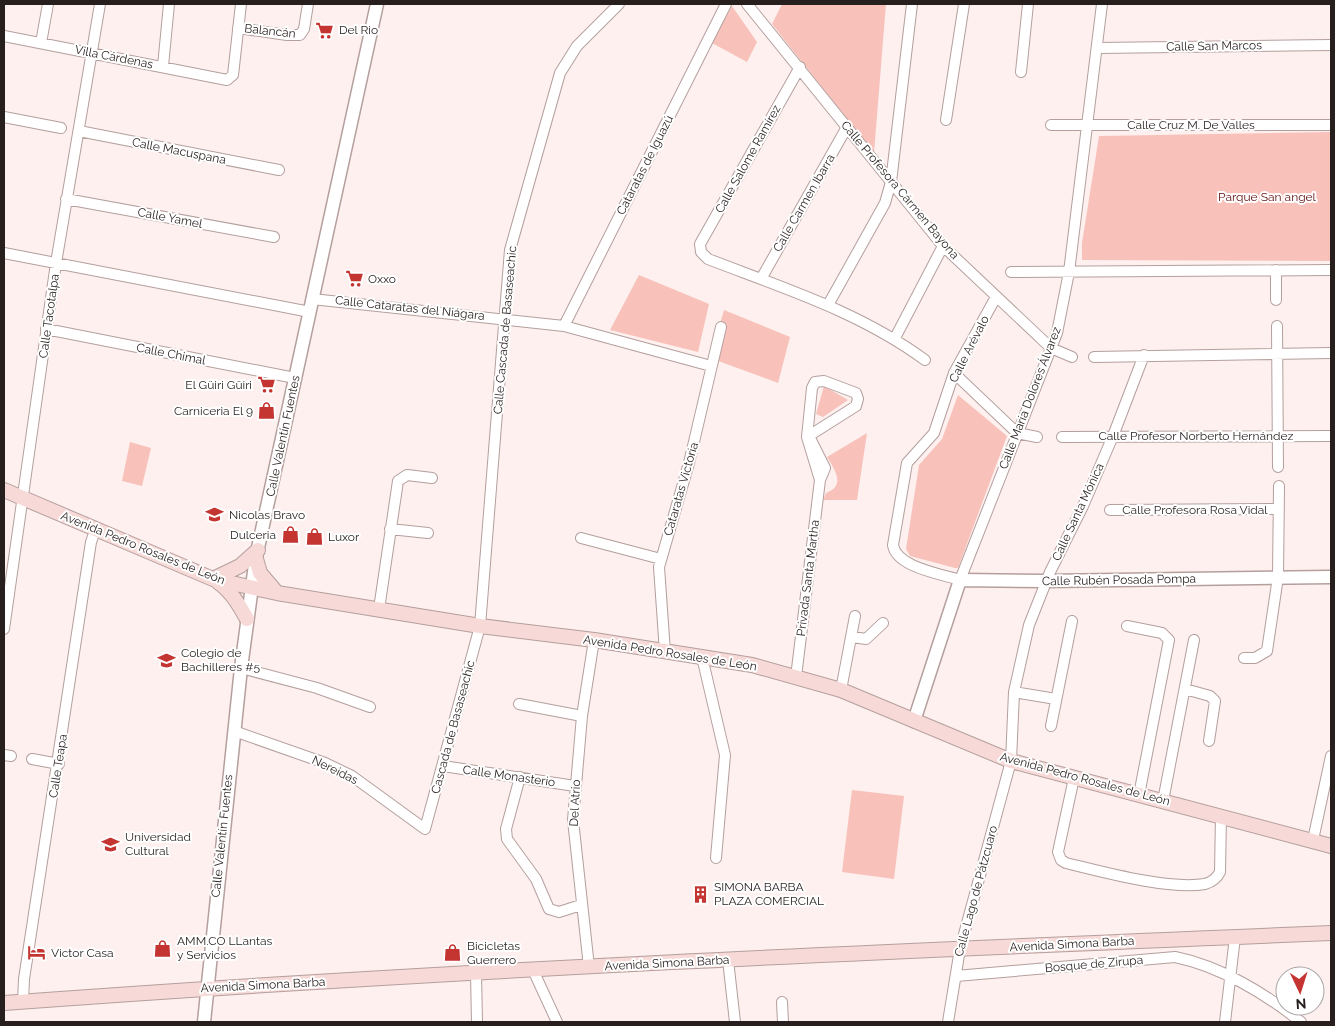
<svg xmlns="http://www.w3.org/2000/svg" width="1335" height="1026" viewBox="0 0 1335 1026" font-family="Raleway,sans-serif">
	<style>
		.green { fill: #f8c2bb }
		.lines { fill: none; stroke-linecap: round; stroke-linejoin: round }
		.minor-casing { stroke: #b49f9d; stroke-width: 12 }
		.tertiary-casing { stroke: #b49f9d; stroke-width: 15 }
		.secondary-casing { stroke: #b49f9d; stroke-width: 16 }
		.minor { stroke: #fff; stroke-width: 10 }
		.tertiary { stroke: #fff; stroke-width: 12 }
		.secondary { stroke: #f7dad7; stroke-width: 14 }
		.labels { text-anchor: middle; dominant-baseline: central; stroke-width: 4; stroke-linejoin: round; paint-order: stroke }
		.poi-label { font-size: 12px; fill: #271f1e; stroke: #fff; text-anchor: start }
		.street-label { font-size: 12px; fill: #271f1e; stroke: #fff }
		.park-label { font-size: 12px; fill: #5f0c0e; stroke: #fff }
	</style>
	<rect width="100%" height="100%" fill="#fdf0ee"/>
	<path class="green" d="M782 4H886L874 153 772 24Z
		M732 6 757 42 747 62 712 43Z
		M1331 132V261L1082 260V243L1099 136Z
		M639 275 709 304 698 352 610 330Z
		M724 310 790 337 778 383 710 358Z
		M824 386 848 400 823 417 816 414Z
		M958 395 1007 436 958 568H955L910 556 906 549 919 465 942 439Z
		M867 433 857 500H823L826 493C846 486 835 470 827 457Z
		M130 442 151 448 142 486 122 481Z
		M852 790 904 796 894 879 842 872Z"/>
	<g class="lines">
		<defs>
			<path id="minor" d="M747 4 943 246 1051 348 1072 357
				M238 28 287 35H300L304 29 308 4
				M4 36 227 80 233 75 241 4
				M41 43 48 4
				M1098 48 1331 45
				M163 66 169 4
				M800 67 700 244 701 252 708 259C783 288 860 312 925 360
				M1021 72 1028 4
				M4 117 61 128
				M946 120 964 4
				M1051 125H1331
				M79 131 279 170
				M66 199 274 237
				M4 253 310 312
				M1276 270V300
				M1011 272 1331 270
				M761 279 847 127
				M996 297 954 373 934 433 907 463 893 545C896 567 941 574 960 580L1057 333 1069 272 1102 4
				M312 299 564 326 711 366
				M828 305 885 203 891 182 912 4
				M564 326 726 4
				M1277 326 1278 467
				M46 329 295 378
				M895 338 943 246
				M1094 357 1331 353
				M954 373 1017 433 1037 437
				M807 437 856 406 858 399 856 393 824 381 815 382 812 388 807 437 820 480
				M1062 437 1331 436
				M1110 510 1279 509
				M390 529 428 533
				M581 538 661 559
				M379 609 398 481 407 475 432 478
				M1127 626 1162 633 1169 640 1139 795
				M4 629 56 263 100 4
				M852 637 866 639 883 623
				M665 652 659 567 689 463 721 327
				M702 657 725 755 716 858
				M1244 658H1255L1267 651 1278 577 1279 486
				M241 668 317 688 370 707
				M796 677 820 480 825 468 809 436
				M1185 689 1210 696 1215 701 1209 741
				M841 690 855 616
				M1014 692 1056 699
				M519 704 582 716
				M1051 726 1072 621
				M234 731 325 763 352 776 425 829 480 626 510 250 560 73 577 46 619 4
				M4 755 11 756
				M32 759 59 764
				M443 766 575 786
				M520 777 506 829 507 839 536 879 549 909 559 912 581 905
				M1074 778 1058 852 1061 860 1066 863C1103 872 1169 890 1205 884 1212 882 1217 878 1220 872L1221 816
				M1163 801 1194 640
				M1313 840 1331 756
				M728 960 735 1022
				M589 967 573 820 582 716 594 640
				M533 970 557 1022
				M476 973 477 1022
				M956 976 1175 957C1220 966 1266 994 1301 1022
				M23 1002 24 979 91 542 95 531
				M782 1002 783 1022
				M948 1022 960 949 1011 761 1014 692 1029 625 1050 572 1083 506 1113 436 1144 355
				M1225 1022 1235 937"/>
			<path id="tertiary" d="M914 721 960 580 1046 581 1331 577
				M204 1022 241 668 256 557 377 4"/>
			<path id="secondary" d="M4 490 213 579 277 593 480 626 594 640 752 665 841 690 1011 761 1331 846
				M256 559 260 573 277 593
				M213 579 240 566 258 550
				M218 582C232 592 239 605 247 619
				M4 1003C446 970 889 951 1331 933"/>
		</defs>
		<use href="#minor" class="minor-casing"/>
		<use href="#tertiary" class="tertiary-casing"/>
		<use href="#secondary" class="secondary-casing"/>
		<use href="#minor" class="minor"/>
		<use href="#tertiary" class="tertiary"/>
		<use href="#secondary" class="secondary"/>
	</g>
	<defs>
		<symbol id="supermarket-bare" viewBox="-9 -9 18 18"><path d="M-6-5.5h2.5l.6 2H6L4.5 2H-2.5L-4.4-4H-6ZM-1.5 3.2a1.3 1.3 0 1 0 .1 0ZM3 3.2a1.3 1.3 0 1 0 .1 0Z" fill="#c43532" stroke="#fff" stroke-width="2.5" paint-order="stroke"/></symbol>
		<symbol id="shop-bare" viewBox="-9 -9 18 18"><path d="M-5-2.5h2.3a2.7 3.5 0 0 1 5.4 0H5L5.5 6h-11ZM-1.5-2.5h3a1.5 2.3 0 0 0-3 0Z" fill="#c43532" stroke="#fff" stroke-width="2.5" paint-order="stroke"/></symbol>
		<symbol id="school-bare" viewBox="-9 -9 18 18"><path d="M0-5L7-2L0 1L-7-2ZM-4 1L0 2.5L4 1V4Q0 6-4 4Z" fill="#c43532" stroke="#fff" stroke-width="2.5" paint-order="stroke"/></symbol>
		<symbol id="university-bare" viewBox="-9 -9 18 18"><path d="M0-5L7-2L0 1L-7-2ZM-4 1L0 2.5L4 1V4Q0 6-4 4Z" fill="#c43532" stroke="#fff" stroke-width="2.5" paint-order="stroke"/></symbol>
		<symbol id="building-bare" viewBox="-9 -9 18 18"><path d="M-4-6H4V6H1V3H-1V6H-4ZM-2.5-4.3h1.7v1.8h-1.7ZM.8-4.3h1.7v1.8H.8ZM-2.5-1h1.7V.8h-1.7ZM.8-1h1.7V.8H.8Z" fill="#c43532" stroke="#fff" stroke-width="2.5" paint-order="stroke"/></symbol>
		<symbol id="hotel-bare" viewBox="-9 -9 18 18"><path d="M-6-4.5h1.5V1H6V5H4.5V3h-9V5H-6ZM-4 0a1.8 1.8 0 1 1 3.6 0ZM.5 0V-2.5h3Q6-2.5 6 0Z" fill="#c43532" stroke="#fff" stroke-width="2.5" paint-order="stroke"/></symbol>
	</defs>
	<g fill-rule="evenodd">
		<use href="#supermarket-bare" x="312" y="18" width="25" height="25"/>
		<use href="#supermarket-bare" x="342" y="266" width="25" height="25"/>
		<use href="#supermarket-bare" x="254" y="372" width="25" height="25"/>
		<use href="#shop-bare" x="254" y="398" width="25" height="25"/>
		<use href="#school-bare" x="202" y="502" width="25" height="25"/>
		<use href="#shop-bare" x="278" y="522" width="25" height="25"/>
		<use href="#shop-bare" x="302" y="524" width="25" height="25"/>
		<use href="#school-bare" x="154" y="648" width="25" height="25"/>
		<use href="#university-bare" x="98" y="832" width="25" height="25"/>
		<use href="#building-bare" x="688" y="882" width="25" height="25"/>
		<use href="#shop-bare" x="150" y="936" width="25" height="25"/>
		<use href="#hotel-bare" x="24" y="940" width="25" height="25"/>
		<use href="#shop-bare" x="440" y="940" width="25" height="25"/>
	</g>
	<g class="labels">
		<g class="poi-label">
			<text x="339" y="30">Del Rio</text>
			<text x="368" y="279">Oxxo</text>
			<text x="252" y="385" text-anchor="end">El Güiri Güiri</text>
			<text x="253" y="411" text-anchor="end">Carniceria El 9</text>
			<text x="229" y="515">Nicolas Bravo</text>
			<text x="276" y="535" text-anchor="end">Dulceria</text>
			<text x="328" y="537">Luxor</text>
			<text x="181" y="653">Colegio de<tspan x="181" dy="14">Bachilleres #5</tspan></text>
			<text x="125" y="837">Universidad<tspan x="125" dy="14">Cultural</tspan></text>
			<text x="714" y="887">SIMONA BARBA<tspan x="714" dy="14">PLAZA COMERCIAL</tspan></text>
			<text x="177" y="941">AMM.CO LLantas<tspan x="177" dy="14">y Servicios</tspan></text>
			<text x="467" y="946">Bicicletas<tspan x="467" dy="14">Guerrero</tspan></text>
			<text x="51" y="953">Victor Casa</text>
		</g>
		<g class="street-label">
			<text transform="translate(270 31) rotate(6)">Balancán</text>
			<text transform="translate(1214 46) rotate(-1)">Calle San Marcos</text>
			<text transform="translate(114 57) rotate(11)">Villa Cárdenas</text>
			<text x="1191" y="125">Calle Cruz M. De Valles</text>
			<text transform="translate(179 151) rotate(11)">Calle Macuspana</text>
			<text transform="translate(748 159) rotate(-61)">Calle Salome Ramírez</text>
			<text transform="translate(645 165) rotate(-63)">Cataratas de Iguazú</text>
			<text transform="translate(900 190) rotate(50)">Calle Profesora Cármen Bayona</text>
			<text transform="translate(804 203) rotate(-60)">Calle Carmen Ibarra</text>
			<text transform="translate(170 218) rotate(11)">Calle Yamel</text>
			<text transform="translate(410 308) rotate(6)">Calle Cataratas del Niágara</text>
			<text transform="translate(49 316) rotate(-82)">Calle Tacotalpa</text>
			<text transform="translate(505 330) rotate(-85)">Calle Cascada de Basaseachic</text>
			<text transform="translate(969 349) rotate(-63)">Calle Arévalo</text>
			<text transform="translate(171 354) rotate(11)">Calle Chimal</text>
			<text transform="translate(1030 398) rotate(-69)">Calle María Dolores Álvarez</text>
			<text transform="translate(283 436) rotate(-78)">Calle Valentín Fuentes</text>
			<text x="1196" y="436">Calle Profesor Norberto Hernández</text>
			<text transform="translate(681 489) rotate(-74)">Cataratas Victoria</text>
			<text x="1195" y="510">Calle Profesora Rosa Vidal</text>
			<text transform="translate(1078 512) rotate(-65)">Calle Santa Mónica</text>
			<text transform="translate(143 548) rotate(22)">Avenida Pedro Rosales de León</text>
			<text transform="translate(808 578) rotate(-83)">Privada Santa Martha</text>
			<text transform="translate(1119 580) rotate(-1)">Calle Rubén Posada Pompa</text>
			<text transform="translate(670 653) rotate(9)">Avenida Pedro Rosales de León</text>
			<text transform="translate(453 727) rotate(-75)">Cascada de Basaseachic</text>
			<text transform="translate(58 766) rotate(-81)">Calle Teapa</text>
			<text transform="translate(335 770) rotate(26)">Nereidas</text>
			<text transform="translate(509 776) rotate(8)">Calle Monasterio</text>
			<text transform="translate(1085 779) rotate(15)">Avenida Pedro Rosales de León</text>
			<text transform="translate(575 803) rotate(-87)">Del Atrio</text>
			<text transform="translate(222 836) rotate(-84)">Calle Valentín Fuentes</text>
			<text transform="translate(976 891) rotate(-75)">Calle Lago de Pátzcuaro</text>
			<text transform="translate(1072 944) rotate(-3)">Avenida Simona Barba</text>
			<text transform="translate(667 963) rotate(-3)">Avenida Simona Barba</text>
			<text transform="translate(1094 964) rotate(-5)">Bosque de Zirupa</text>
			<text transform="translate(263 985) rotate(-3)">Avenida Simona Barba</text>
		</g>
		<g class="park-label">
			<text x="1267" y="197">Parque San angel</text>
		</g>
	</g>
	<rect width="1335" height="1026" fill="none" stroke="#271f1e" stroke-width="10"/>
	<g transform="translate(1300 991) rotate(176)"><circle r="24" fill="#ffffff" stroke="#a9a5a5"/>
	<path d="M0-4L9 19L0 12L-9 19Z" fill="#c43532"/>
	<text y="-8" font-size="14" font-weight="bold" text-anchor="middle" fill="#271f1e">N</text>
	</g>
</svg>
